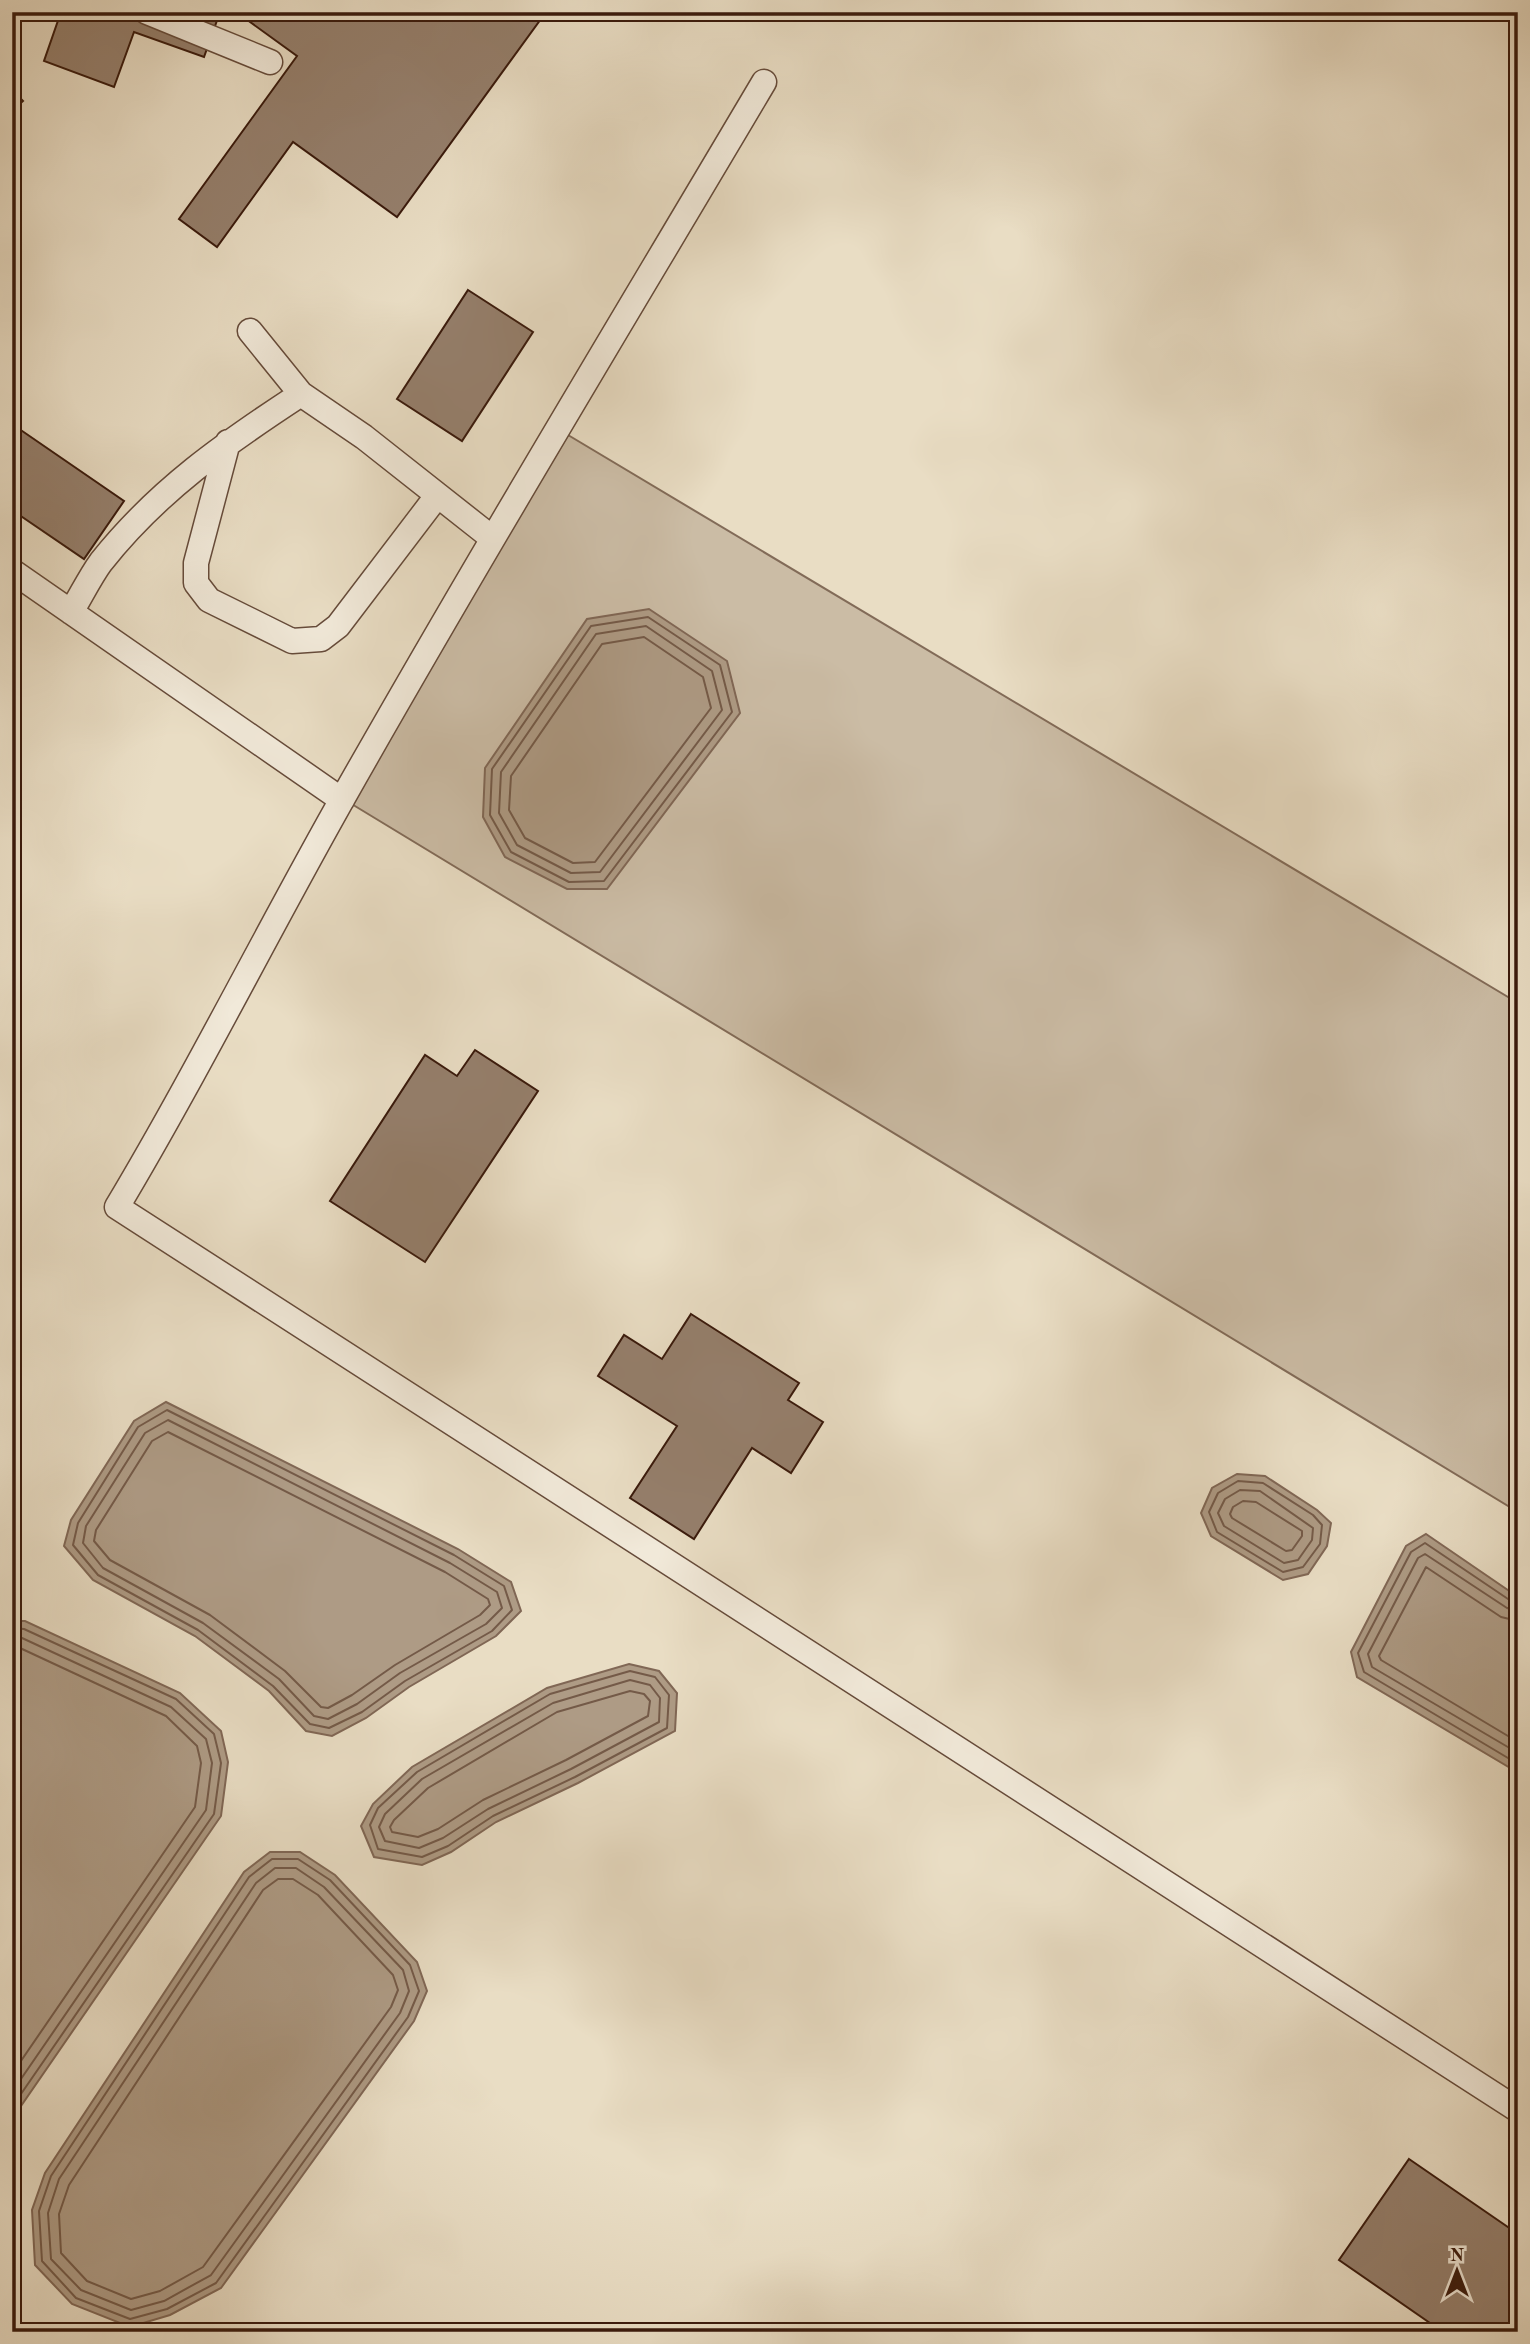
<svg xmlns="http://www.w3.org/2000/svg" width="1530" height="2344" viewBox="0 0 1530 2344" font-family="'Old Standard TT',serif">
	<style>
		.green { fill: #cbbca5; stroke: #826b58; stroke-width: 2 }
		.water { fill: #ae9b85; stroke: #806755; stroke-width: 2 }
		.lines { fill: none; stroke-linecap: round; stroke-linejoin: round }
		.shore { stroke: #745a48; stroke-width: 2 }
		.building { fill: #957f6c; stroke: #3a1a0c; stroke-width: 2 }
		.lane-casing { stroke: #664b3a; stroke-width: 27 }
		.lane { stroke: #f1e9d9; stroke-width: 24 }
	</style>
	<rect width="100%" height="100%" fill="#e9ddc4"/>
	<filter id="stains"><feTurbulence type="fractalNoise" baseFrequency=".00286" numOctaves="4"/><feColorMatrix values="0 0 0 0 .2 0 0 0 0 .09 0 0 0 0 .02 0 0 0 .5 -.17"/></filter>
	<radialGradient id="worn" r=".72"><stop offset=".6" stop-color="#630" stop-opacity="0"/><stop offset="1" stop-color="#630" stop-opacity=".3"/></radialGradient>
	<path class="green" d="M563 432 1518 1003V1512L350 803Z"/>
	<path class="water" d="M649 609 727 661 740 713 607 889H567L505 857 483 817 485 768 587 619Z
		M166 1402 458 1549 511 1582 521 1611 496 1636 409 1687 366 1718 332 1736 306 1731 269 1691 195 1636 93 1580 64 1546 71 1520 134 1421Z
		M1237 1474 1265 1476 1317 1510 1331 1523 1327 1546 1308 1574 1283 1580 1211 1536 1201 1513 1212 1488Z
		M1426 1534 1518 1597V1769H1512L1357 1677 1351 1652 1406 1546Z
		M12 1621H25L180 1693 221 1731 228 1762 221 1816 12 2119Z
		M629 1664 659 1671 677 1693 675 1731 578 1783 496 1822 451 1852 422 1865 374 1857 361 1826 373 1804 412 1767 547 1688Z
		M270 1852H300L335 1875 417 1962 427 1991 414 2021 221 2288 170 2315 130 2327 72 2304 35 2265 32 2210 45 2173 244 1872Z"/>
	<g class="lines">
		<path class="shore" d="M648 617 720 665 732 712 604 881 569 882 511 852 490 815 492 769 591 626Z
			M646 626 712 671 722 710 600 872 571 873 517 845 499 813 501 772 596 634Z
			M644 637 703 677 711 708 595 862 573 863 525 838 509 810 511 776 602 644Z
			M167 1410 454 1555 504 1586 512 1610 492 1631 405 1681 362 1712 329 1728 310 1724 273 1686 198 1630 98 1575 73 1545 78 1523 138 1427Z
			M168 1420 450 1563 497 1592 502 1608 486 1624 400 1673 357 1704 328 1719 314 1716 279 1679 203 1623 103 1568 83 1543 86 1526 145 1433Z
			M168 1432 445 1572 488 1599 490 1605 480 1615 395 1665 352 1695 328 1708 321 1707 285 1671 210 1615 110 1560 94 1541 96 1530 152 1441Z
			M1238 1481 1263 1483 1313 1515 1322 1525 1320 1544 1303 1567 1283 1572 1217 1532 1209 1512 1218 1493Z
			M1240 1490 1260 1491 1313 1528 1312 1540 1298 1560 1284 1563 1224 1526 1218 1513 1225 1499Z
			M1243 1501 1256 1502 1302 1531V1536L1292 1550 1286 1551 1232 1518 1230 1514 1233 1507Z
			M1518 1602 1511 1601 1425 1543 1411 1552 1358 1653 1364 1672 1513 1761 1518 1762
			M1518 1611 1507 1608 1425 1554 1418 1558 1368 1654 1372 1667 1518 1753
			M1518 1621 1501 1617 1426 1567 1379 1656 1381 1660 1518 1742
			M12 1628 24 1629 176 1699 214 1734 221 1763 214 1814 12 2107
			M12 1637 22 1638 171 1707 206 1739 212 1763 206 1810 12 2092
			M12 1648H20L166 1716 197 1746 201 1763 195 1807 12 2074
			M630 1671 655 1677 669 1695 667 1728 575 1777 493 1816 448 1846 422 1857 378 1849 370 1825 378 1808 417 1772 550 1694Z
			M630 1680 650 1685 660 1698 659 1722 571 1769 488 1809 443 1838 419 1848 385 1841 379 1827 385 1814 422 1779 553 1703Z
			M630 1691 644 1694 650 1701 648 1716 566 1760 483 1800 438 1829 418 1837 392 1832 390 1827 394 1820 428 1788 557 1712Z
			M298 1859 330 1880 410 1965 419 1991 408 2017 216 2283 167 2309 130 2319 76 2298 42 2261 39 2211 51 2176 249 1877 272 1859Z
			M275 1868H296L324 1887 403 1970 409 1991 400 2013 211 2275 164 2301 131 2310 81 2290 51 2259 48 2213 59 2179 256 1883Z
			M278 1879H293L318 1895 393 1975 398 1990 391 2007 203 2267 160 2291 131 2299 87 2281 61 2253 59 2214 69 2185 263 1890Z"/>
	</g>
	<path class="building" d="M61 12H220L204 57 134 32 114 87 44 61Z
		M240 12H546L397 217 293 142 217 247 179 219 297 56 239 14Z
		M12 90 23 101 12 111Z
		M468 290 533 332 462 441 397 399Z
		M12 424 124 501 84 559 12 510Z
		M475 1050 538 1091 425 1262 330 1201 425 1055 457 1076Z
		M691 1314 799 1383 788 1400 823 1422 791 1473 752 1448 694 1539 630 1498 677 1426 598 1376 624 1335 662 1359Z
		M1409 2159 1518 2234V2332H1443L1339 2260Z"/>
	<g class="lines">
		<defs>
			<path id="lane" d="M147 12 270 62
				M764 82C623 320 480 556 344 796 267 932 197 1073 117 1207L1518 2110
				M250 331 301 394 364 437 492 538
				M228 442 196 563V583L209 600 292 641 321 639 338 626 437 496
				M12 571 342 800
				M71 612C81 596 90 577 101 562 158 490 226 443 301 394"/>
		</defs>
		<use href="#lane" class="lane-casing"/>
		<use href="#lane" class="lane"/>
	</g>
	<rect width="1530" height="2344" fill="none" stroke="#e9ddc4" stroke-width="42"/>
	<rect x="14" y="14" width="1502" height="2316" fill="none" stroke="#3a1a0c" stroke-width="3.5"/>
	<rect x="21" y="21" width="1488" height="2302" fill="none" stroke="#3a1a0c" stroke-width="2"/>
	<g transform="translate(1457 2271)" stroke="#f1e9d9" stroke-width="5" paint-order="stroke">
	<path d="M0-5L12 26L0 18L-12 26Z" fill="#3a1a0c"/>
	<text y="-10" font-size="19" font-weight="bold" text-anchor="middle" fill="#3a1a0c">N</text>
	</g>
	<rect width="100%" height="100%" filter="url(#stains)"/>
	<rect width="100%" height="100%" fill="url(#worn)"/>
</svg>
